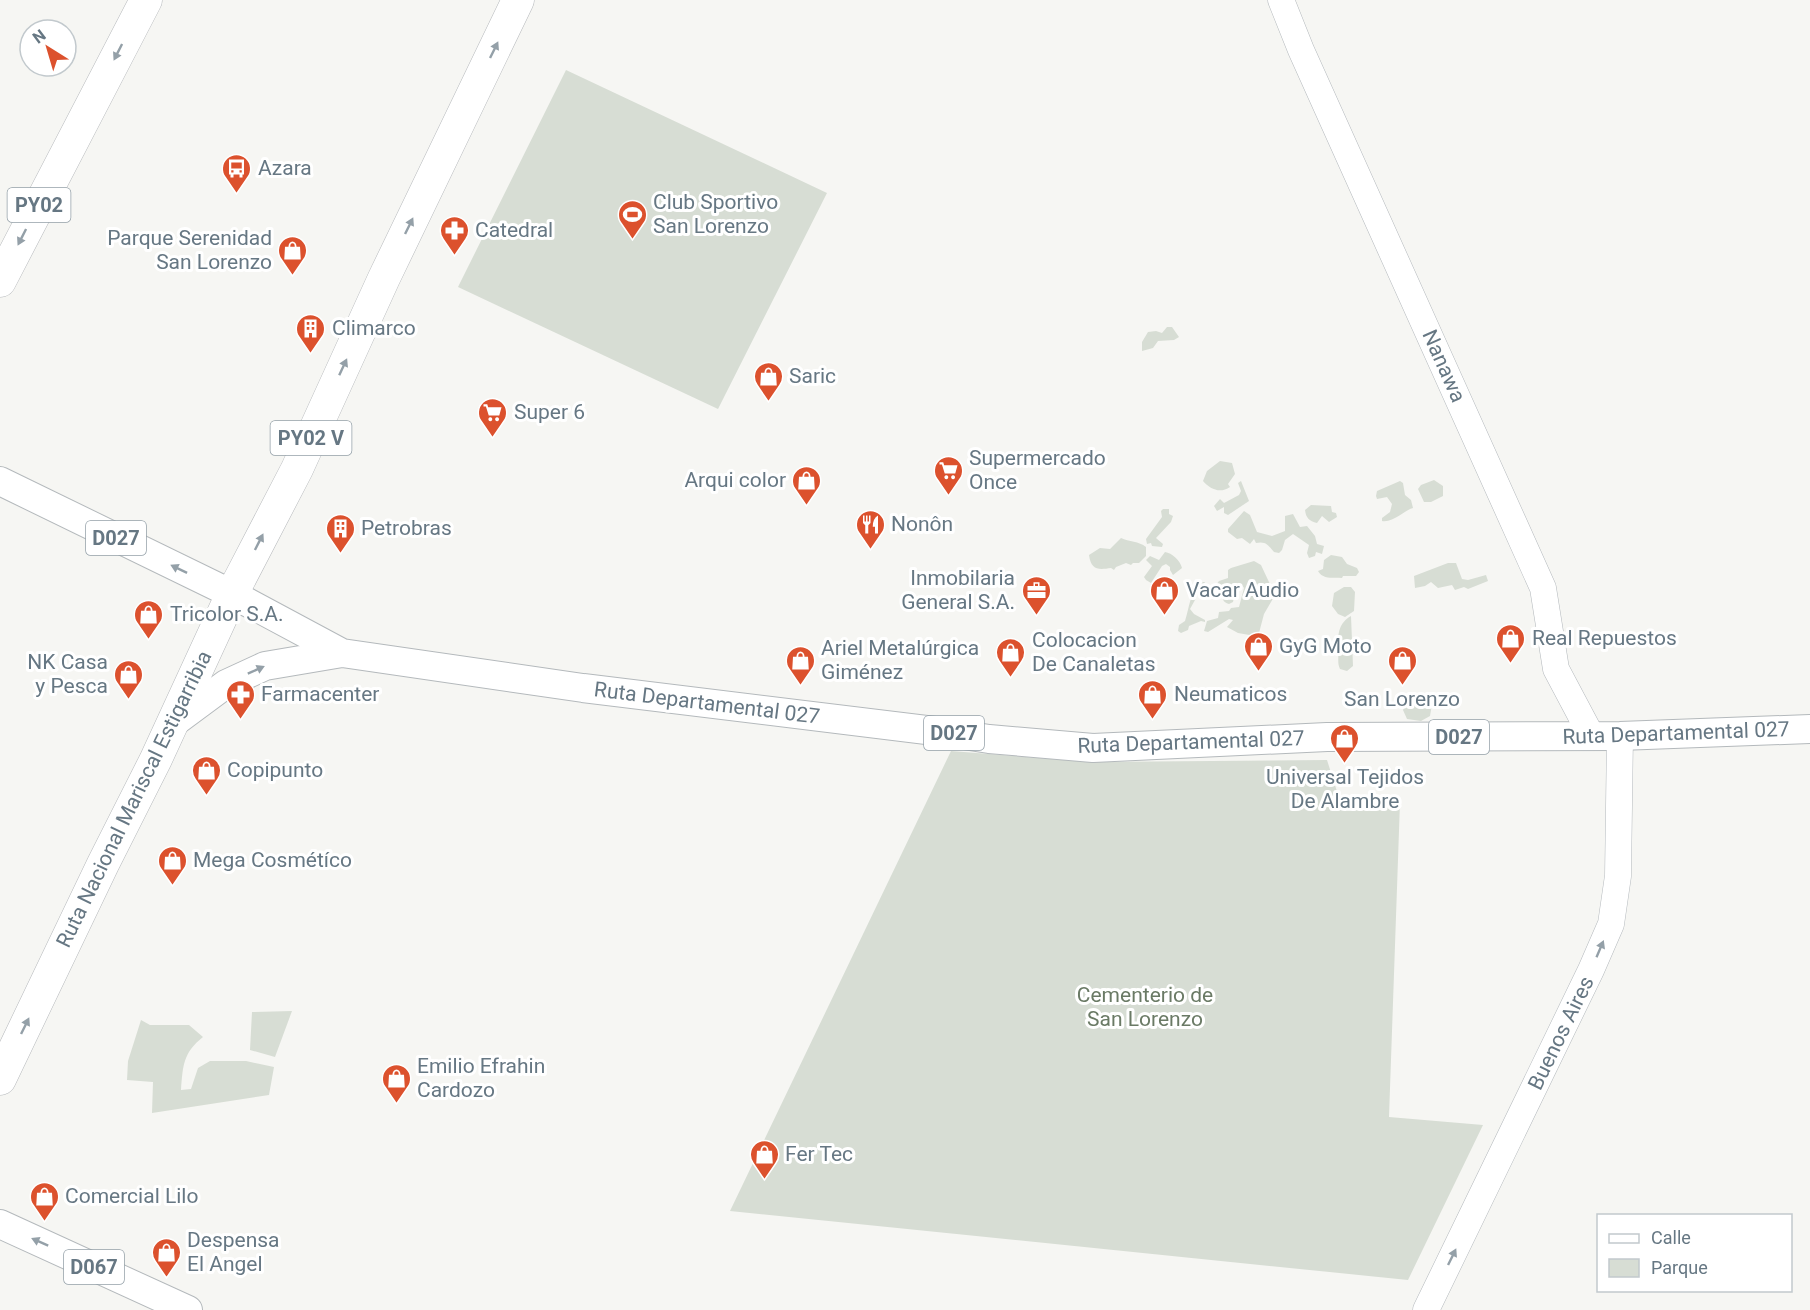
<svg xmlns="http://www.w3.org/2000/svg" width="1810" height="1310" viewBox="0 0 1810 1310" font-family="Roboto,sans-serif">
	<style>
		.green { fill: #d7ddd4 }
		.lines { fill: none; stroke-linecap: round; stroke-linejoin: round }
		.secondary-casing { stroke: #b4b9bd; stroke-width: 27 }
		.primary-casing { stroke: #b4b9bc; stroke-width: 30 }
		.highway-casing { stroke: #b6b9bc; stroke-width: 33 }
		.secondary { stroke: #fff; stroke-width: 26 }
		.primary { stroke: #fff; stroke-width: 28 }
		.highway { stroke: #fff; stroke-width: 32 }
		.oneway { fill: #94a0a8 }
		.labels { text-anchor: middle; dominant-baseline: central; stroke-width: 6; stroke-linejoin: round; paint-order: stroke }
		.shield { fill: #fff; stroke: #94a0a8; stroke-width: 1.5 }
		.shield-label { font-size: 20px; font-weight: bold; fill: #667783 }
		.poi-label { font-size: 21px; fill: #667783; stroke: #fff; text-anchor: start }
		.street-label { font-size: 21px; fill: #667783; stroke: #fff }
		.park-label { font-size: 21px; fill: #6a7a65; stroke: #fff }
	</style>
	<rect width="100%" height="100%" fill="#f6f6f3"/>
	<path class="green" d="M566 70 827 193 718 409 458 287Z
		M1167 327H1172L1179 337 1174 340 1158 341 1153 348 1142 351V342L1148 332 1156 331 1162 333Z
		M1220 461 1232 463 1235 474 1228 484 1230 487C1220 494 1210 489 1203 481L1207 471Z
		M1434 480 1443 486V496L1431 502H1424L1418 489 1421 485Z
		M1241 481 1249 501 1228 515 1224 513V507L1217 511 1214 506 1220 499 1224 503 1239 495 1241 491 1238 483Z
		M1400 481 1403 483 1405 495 1411 500 1413 508C1403 511 1393 523 1382 521V518L1390 512 1392 504 1387 497 1377 499 1376 496 1377 491Z
		M1311 505 1331 506 1332 512 1336 513 1337 517 1329 522 1322 516 1317 523C1309 521 1306 518 1305 510Z
		M1163 509H1169V514L1173 516 1171 522 1156 538 1163 544 1162 547 1152 546 1151 543 1147 544 1146 539 1162 517 1161 511Z
		M1244 511 1250 515 1257 532 1272 536 1285 531V516L1293 514 1300 527 1307 526 1315 536 1317 544 1324 546 1322 554 1316 552 1315 556 1309 558 1307 553 1309 545 1293 534 1285 540 1282 550 1279 553 1274 552C1268 545 1266 541 1256 543L1254 539 1250 544 1242 538 1237 539 1228 532V529Z
		M1121 538C1129 542 1139 541 1146 547V556L1139 563H1133L1131 565 1126 563 1116 567 1114 570 1111 568C1098 570 1091 570 1089 555L1100 548 1110 549Z
		M1165 552C1172 553 1180 560 1182 568L1173 575 1170 570V567L1166 564 1162 566 1151 583 1146 580 1144 577 1152 566 1146 560 1150 556 1159 560Z
		M1331 555 1342 557 1347 564 1357 568 1359 572 1356 576H1343L1342 578C1333 577 1323 580 1318 571L1323 569 1324 560Z
		M1254 561 1261 565 1275 595 1264 614 1259 633 1255 636 1238 633 1227 627 1233 620 1229 619 1208 632 1204 631 1207 621 1218 618 1219 612 1229 611 1231 608 1239 607 1244 588 1242 585 1235 593 1233 602 1229 604C1221 602 1222 596 1222 589L1216 585 1219 581 1228 578V570L1231 568Z
		M1448 563H1456L1462 579 1468 580 1486 575 1488 581 1468 589 1464 587 1455 590 1452 585 1438 588 1431 582 1425 586 1415 588 1414 576Z
		M1203 582H1205L1190 609 1194 614 1205 620V622L1201 621 1189 626 1188 630 1181 633 1178 631 1179 625 1185 621C1190 606 1189 593 1203 582Z
		M1344 587H1351L1355 592 1354 611 1345 617 1338 614 1332 606 1334 593Z
		M1351 616 1353 666 1347 671 1340 669C1337 663 1339 658 1338 650 1338 637 1337 624 1351 616Z
		M1423 695 1433 698 1430 716 1421 721 1407 719 1403 710 1409 697Z
		M951 751 1090 762 1327 760 1341 804 1400 802 1389 1117 1483 1125 1408 1280 730 1211Z
		M292 1011 275 1057 250 1050 252 1012Z
		M141 1020 150 1025H189L203 1037C183 1053 183 1065 181 1090L191 1089 198 1068 210 1061H246L274 1067 269 1095 152 1113 153 1082 127 1080 128 1061Z"/>
	<g class="lines">
		<defs>
			<path id="secondary" d="M1281 0 1301 50 1543 588 1556 669 1591 735
				M1426 1310 1591 970 1611 924 1618 876 1620 736"/>
			<path id="primary" d="M0 481 232 594 342 653 583 688 951 733 989 739 1093 748 1327 737 1620 736 1810 729
				M172 724 226 684 265 666 342 653
				M0 1224 188 1310"/>
			<path id="highway" d="M0 281 146 0
				M0 1079 103 864 156 759 232 594 297 469 384 278 518 0"/>
		</defs>
		<use href="#secondary" class="secondary-casing"/>
		<use href="#primary" class="primary-casing"/>
		<use href="#highway" class="highway-casing"/>
		<use href="#secondary" class="secondary"/>
		<use href="#primary" class="primary"/>
		<use href="#highway" class="highway"/>
	</g>
	<defs><path id="oneway-solid" d="M-6-.8H1V-3.2L6.5 0L1 3.2V.8H-6Z" transform="scale(1.5)"/></defs>
	<g class="oneway">
		<use href="#oneway-solid" transform="translate(494 50) rotate(-64)"/>
		<use href="#oneway-solid" transform="translate(118 52) rotate(117)"/>
		<use href="#oneway-solid" transform="translate(409 226) rotate(-64)"/>
		<use href="#oneway-solid" transform="translate(22 237) rotate(117)"/>
		<use href="#oneway-solid" transform="translate(343 367) rotate(-65)"/>
		<use href="#oneway-solid" transform="translate(259 542) rotate(-63)"/>
		<use href="#oneway-solid" transform="translate(179 569) rotate(-154)"/>
		<use href="#oneway-solid" transform="translate(256 670) rotate(-24)"/>
		<use href="#oneway-solid" transform="translate(1600 949) rotate(-67)"/>
		<use href="#oneway-solid" transform="translate(25 1026) rotate(-64)"/>
		<use href="#oneway-solid" transform="translate(40 1242) rotate(-156)"/>
		<use href="#oneway-solid" transform="translate(1452 1257) rotate(-64)"/>
	</g>
	<defs>
		<symbol id="bus-pin" viewBox="-11 -11 22 30"><path d="M0 17L-7.5 6A9.5 9.5 0 1 1 7.5 6Z" fill="#dc512d" stroke="#fff"/><path d="M-5-6H5V4H4V6H2V4H-2V6H-4V4H-5ZM-3.5-4V0h7V-4ZM-3.5 1.2v1.5H-2V1.2ZM2 1.2v1.5H3.5V1.2Z" fill="#fff"/></symbol>
		<symbol id="stadium-pin" viewBox="-11 -11 22 30"><path d="M0 17L-7.5 6A9.5 9.5 0 1 1 7.5 6Z" fill="#dc512d" stroke="#fff"/><path d="M0-5a6.5 5 0 1 0 0 10a6.5 5 0 1 0 0-10ZM-3.5-1.8h7v3.6h-7Z" fill="#fff"/></symbol>
		<symbol id="pharmacy-pin" viewBox="-11 -11 22 30"><path d="M0 17L-7.5 6A9.5 9.5 0 1 1 7.5 6Z" fill="#dc512d" stroke="#fff"/><path d="M-2-6h4v4h4v4h-4v4h-4v-4h-4v-4h4Z" fill="#fff"/></symbol>
		<symbol id="shop-pin" viewBox="-11 -11 22 30"><path d="M0 17L-7.5 6A9.5 9.5 0 1 1 7.5 6Z" fill="#dc512d" stroke="#fff"/><path d="M-5-2.5h2.3a2.7 3.5 0 0 1 5.4 0H5L5.5 6h-11ZM-1.5-2.5h3a1.5 2.3 0 0 0-3 0Z" fill="#fff"/></symbol>
		<symbol id="building-pin" viewBox="-11 -11 22 30"><path d="M0 17L-7.5 6A9.5 9.5 0 1 1 7.5 6Z" fill="#dc512d" stroke="#fff"/><path d="M-4-6H4V6H1V3H-1V6H-4ZM-2.5-4.3h1.7v1.8h-1.7ZM.8-4.3h1.7v1.8H.8ZM-2.5-1h1.7V.8h-1.7ZM.8-1h1.7V.8H.8Z" fill="#fff"/></symbol>
		<symbol id="supermarket-pin" viewBox="-11 -11 22 30"><path d="M0 17L-7.5 6A9.5 9.5 0 1 1 7.5 6Z" fill="#dc512d" stroke="#fff"/><path d="M-6-5.5h2.5l.6 2H6L4.5 2H-2.5L-4.4-4H-6ZM-1.5 3.2a1.3 1.3 0 1 0 .1 0ZM3 3.2a1.3 1.3 0 1 0 .1 0Z" fill="#fff"/></symbol>
		<symbol id="restaurant-pin" viewBox="-11 -11 22 30"><path d="M0 17L-7.5 6A9.5 9.5 0 1 1 7.5 6Z" fill="#dc512d" stroke="#fff"/><path d="M-5-6h1v4h1v-4h1v4h1v-4h1v5L-1.5 .5V6h-2V.5L-5-1ZM5-6V6H3V1.5H1.5Q1.5-4 5-6Z" fill="#fff"/></symbol>
		<symbol id="office-pin" viewBox="-11 -11 22 30"><path d="M0 17L-7.5 6A9.5 9.5 0 1 1 7.5 6Z" fill="#dc512d" stroke="#fff"/><path d="M-6-3h4V-5.5h4V-3h4V5H-6ZM-1-4.5V-3h2v-1.5ZM-6 0V1H6V0Z" fill="#fff"/></symbol>
	</defs>
	<g fill-rule="evenodd">
		<use href="#bus-pin" x="220" y="152" width="33" height="45"/>
		<use href="#stadium-pin" x="616" y="198" width="33" height="45"/>
		<use href="#pharmacy-pin" x="438" y="214" width="33" height="45"/>
		<use href="#shop-pin" x="276" y="234" width="33" height="45"/>
		<use href="#building-pin" x="294" y="312" width="33" height="45"/>
		<use href="#shop-pin" x="752" y="360" width="33" height="45"/>
		<use href="#supermarket-pin" x="476" y="396" width="33" height="45"/>
		<use href="#supermarket-pin" x="932" y="454" width="33" height="45"/>
		<use href="#shop-pin" x="790" y="464" width="33" height="45"/>
		<use href="#restaurant-pin" x="854" y="508" width="33" height="45"/>
		<use href="#building-pin" x="324" y="512" width="33" height="45"/>
		<use href="#office-pin" x="1020" y="574" width="33" height="45"/>
		<use href="#shop-pin" x="1148" y="574" width="33" height="45"/>
		<use href="#shop-pin" x="132" y="598" width="33" height="45"/>
		<use href="#shop-pin" x="1494" y="622" width="33" height="45"/>
		<use href="#shop-pin" x="1242" y="630" width="33" height="45"/>
		<use href="#shop-pin" x="994" y="636" width="33" height="45"/>
		<use href="#shop-pin" x="784" y="644" width="33" height="45"/>
		<use href="#shop-pin" x="1386" y="644" width="33" height="45"/>
		<use href="#shop-pin" x="112" y="658" width="33" height="45"/>
		<use href="#pharmacy-pin" x="224" y="678" width="33" height="45"/>
		<use href="#shop-pin" x="1136" y="678" width="33" height="45"/>
		<use href="#shop-pin" x="1328" y="722" width="33" height="45"/>
		<use href="#shop-pin" x="190" y="754" width="33" height="45"/>
		<use href="#shop-pin" x="156" y="844" width="33" height="45"/>
		<use href="#shop-pin" x="380" y="1062" width="33" height="45"/>
		<use href="#shop-pin" x="748" y="1138" width="33" height="45"/>
		<use href="#shop-pin" x="28" y="1180" width="33" height="45"/>
		<use href="#shop-pin" x="150" y="1236" width="33" height="45"/>
	</g>
	<g class="labels">
		<g class="shield">
			<rect x="7.5" y="188" width="63" height="34" rx="4.5"/>
			<rect x="270.5" y="421" width="81" height="34" rx="4.5"/>
			<rect x="86" y="521" width="60" height="34" rx="4.5"/>
			<rect x="924" y="716" width="60" height="34" rx="4.5"/>
			<rect x="1429" y="720" width="60" height="34" rx="4.5"/>
			<rect x="64" y="1250" width="60" height="34" rx="4.5"/>
		</g>
		<g class="shield-label">
			<text x="39" y="205">PY02</text>
			<text x="311" y="438">PY02 V</text>
			<text x="116" y="538">D027</text>
			<text x="954" y="733">D027</text>
			<text x="1459" y="737">D027</text>
			<text x="94" y="1267">D067</text>
		</g>
		<g class="poi-label">
			<text x="258" y="168">Azara</text>
			<text x="653" y="202">Club Sportivo<tspan x="653" dy="24">San Lorenzo</tspan></text>
			<text x="475" y="230">Catedral</text>
			<text x="272" y="238" text-anchor="end">Parque Serenidad<tspan x="272" dy="24">San Lorenzo</tspan></text>
			<text x="332" y="328">Climarco</text>
			<text x="789" y="376">Saric</text>
			<text x="514" y="412">Super 6</text>
			<text x="969" y="458">Supermercado<tspan x="969" dy="24">Once</tspan></text>
			<text x="786" y="480" text-anchor="end">Arqui color</text>
			<text x="891" y="524">Nonôn</text>
			<text x="361" y="528">Petrobras</text>
			<text x="1015" y="578" text-anchor="end">Inmobilaria<tspan x="1015" dy="24">General S.A.</tspan></text>
			<text x="1186" y="590">Vacar Audio</text>
			<text x="170" y="614">Tricolor S.A.</text>
			<text x="1532" y="638">Real Repuestos</text>
			<text x="1032" y="640">Colocacion<tspan x="1032" dy="24">De Canaletas</tspan></text>
			<text x="1279" y="646">GyG Moto</text>
			<text x="821" y="648">Ariel Metalúrgica<tspan x="821" dy="24">Giménez</tspan></text>
			<text x="108" y="662" text-anchor="end">NK Casa<tspan x="108" dy="24">y Pesca</tspan></text>
			<text x="261" y="694">Farmacenter</text>
			<text x="1174" y="694">Neumaticos</text>
			<text x="1402" y="699" text-anchor="middle">San Lorenzo</text>
			<text x="227" y="770">Copipunto</text>
			<text x="1345" y="777" text-anchor="middle">Universal Tejidos<tspan x="1345" dy="24">De Alambre</tspan></text>
			<text x="193" y="860">Mega Cosmétíco</text>
			<text x="417" y="1066">Emilio Efrahin<tspan x="417" dy="24">Cardozo</tspan></text>
			<text x="785" y="1154">Fer Tec</text>
			<text x="65" y="1196">Comercial Lilo</text>
			<text x="187" y="1240">Despensa<tspan x="187" dy="24">El Angel</tspan></text>
		</g>
		<g class="street-label">
			<text transform="translate(1444 366) rotate(66)">Nanawa</text>
			<text transform="translate(707 703) rotate(7)">Ruta Departamental 027</text>
			<text transform="translate(1676 733) rotate(-2)">Ruta Departamental 027</text>
			<text transform="translate(1191 742) rotate(-2)">Ruta Departamental 027</text>
			<text transform="translate(134 799) rotate(-64)">Ruta Nacional Mariscal Estigarribia</text>
			<text transform="translate(1561 1033) rotate(-64)">Buenos Aires</text>
		</g>
		<g class="park-label">
			<text x="1145" y="995">Cementerio de<tspan x="1145" dy="24">San Lorenzo</tspan></text>
		</g>
	</g>
	<rect x="1597" y="1214" width="195" height="78" fill="#ffffff" stroke="#c2c9cd" stroke-width="1.5"/>
	<rect x="1609" y="1234" width="30" height="9" fill="#ffffff" stroke="#c2c9cd" stroke-width="1.5"/>
	<text x="1651" y="1244" font-size="18" fill="#667783">Calle</text>
	<rect x="1609" y="1259" width="30" height="18" fill="#d7ddd4" stroke="#c2c9cd" stroke-width="1.5"/>
	<text x="1651" y="1274" font-size="18" fill="#667783">Parque</text>
	<g transform="translate(48 48) rotate(323)"><circle r="28" fill="#ffffff" stroke="#c2c9cd" stroke-width="1.5"/>
	<path d="M0-4.5L10 22L0 15L-10 22Z" fill="#dc512d"/>
	<text y="-9" font-size="16" font-weight="bold" text-anchor="middle" fill="#667783">N</text>
	</g>
</svg>
